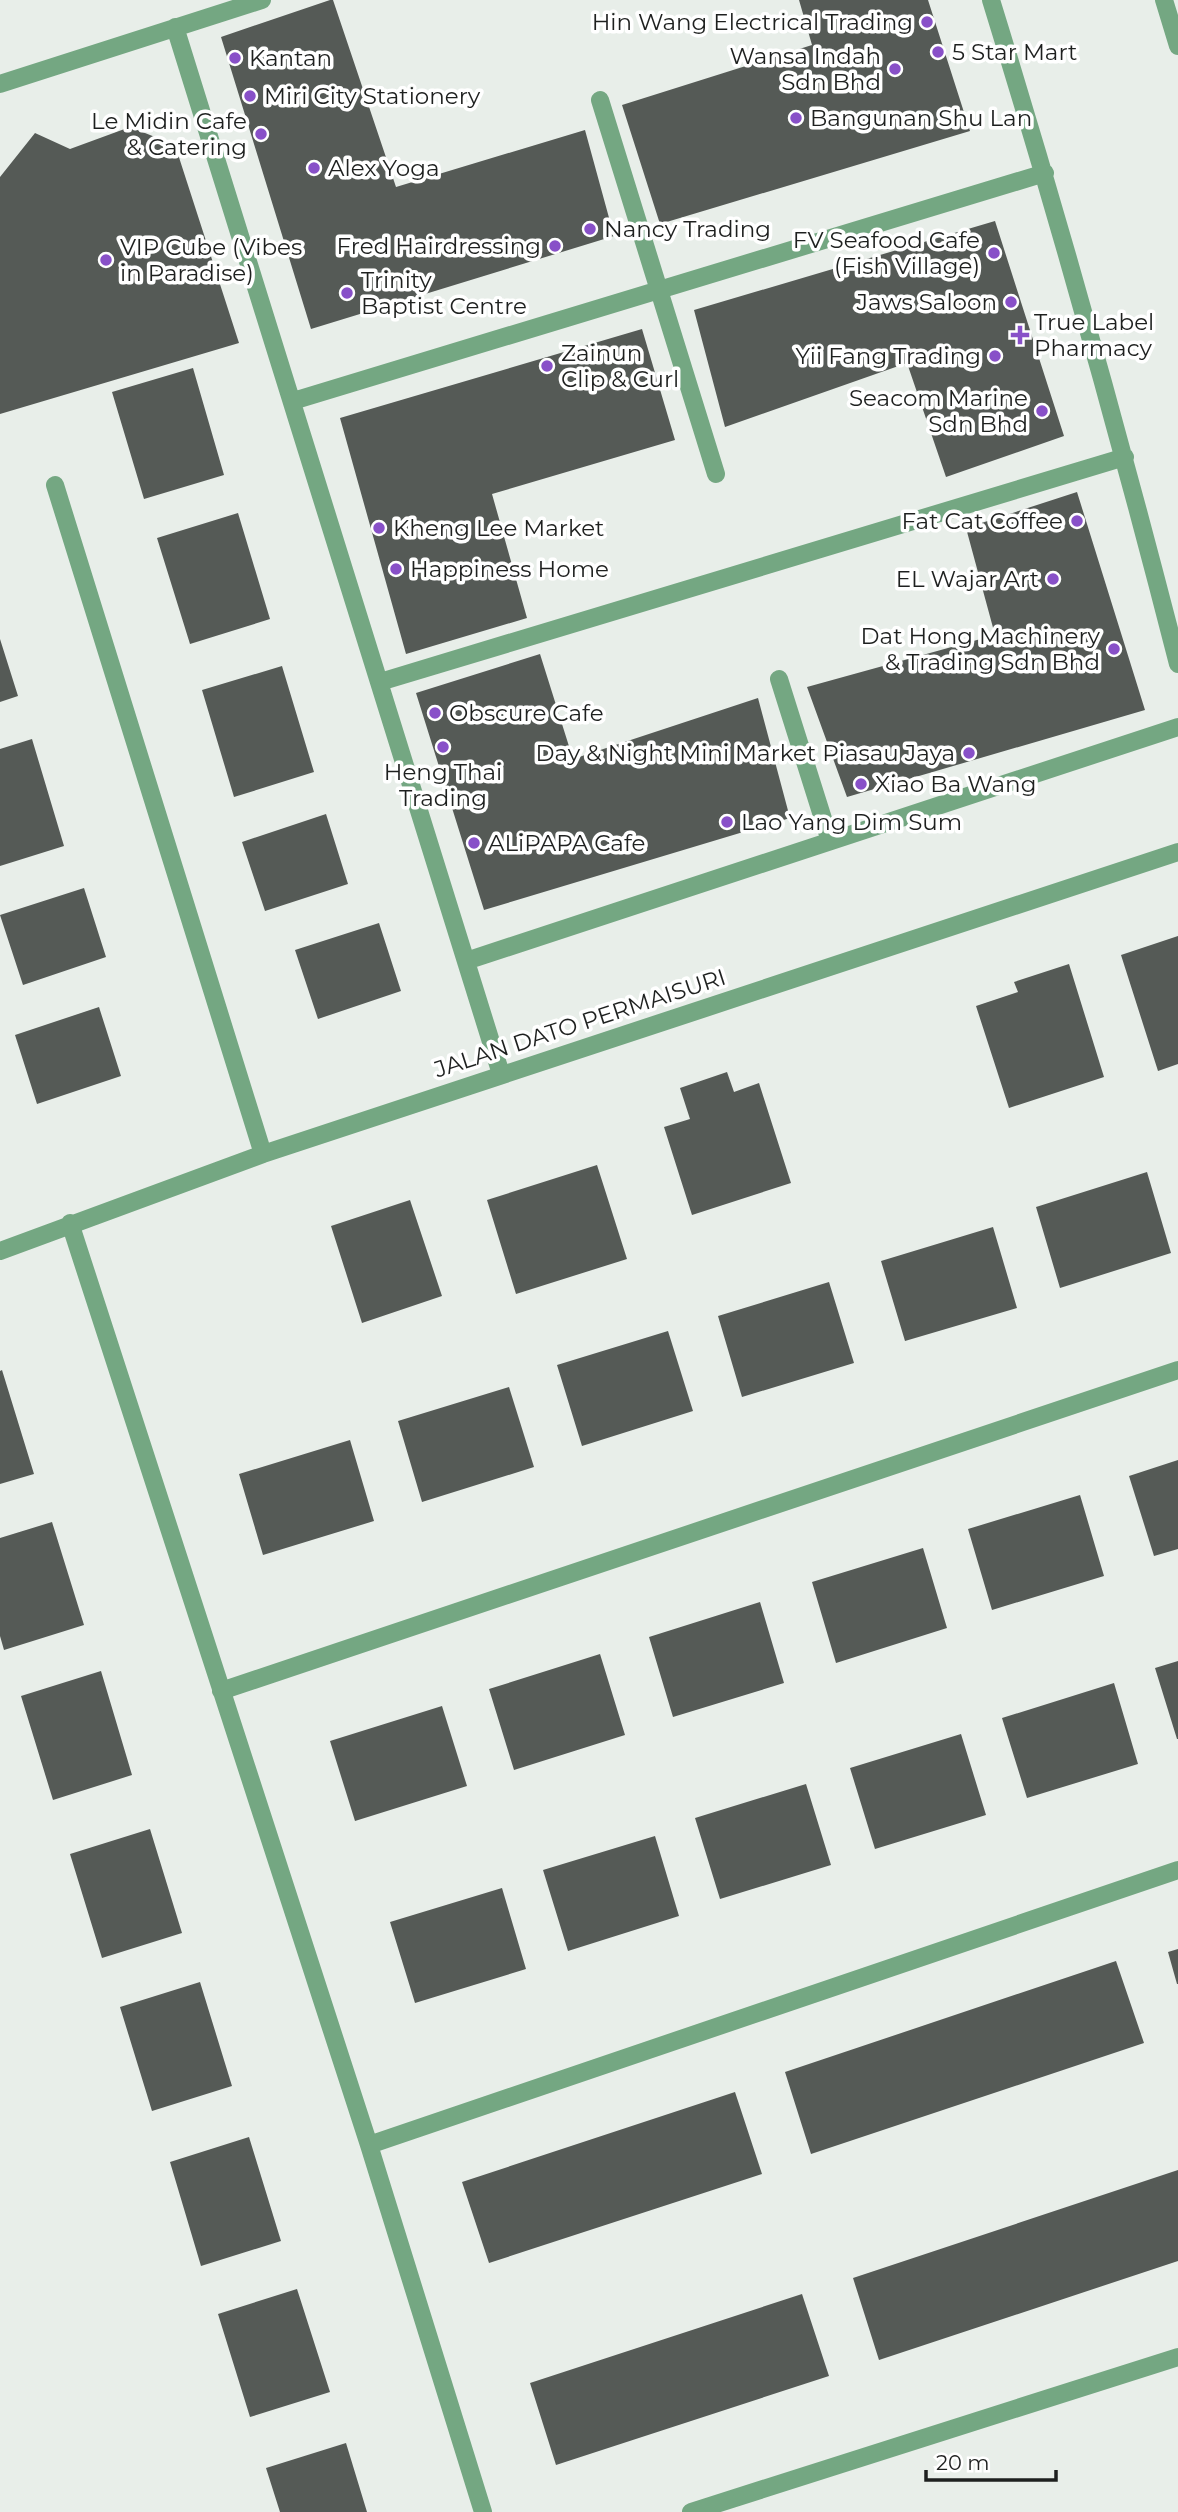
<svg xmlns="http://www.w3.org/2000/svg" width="1178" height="2512" viewBox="0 0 1178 2512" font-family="Montserrat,sans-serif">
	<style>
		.building { fill: #555a56 }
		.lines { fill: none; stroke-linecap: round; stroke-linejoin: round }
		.lane { stroke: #74a782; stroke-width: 18 }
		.street { stroke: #74a782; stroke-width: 18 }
		.poi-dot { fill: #8850c8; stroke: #fff; stroke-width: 2.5 }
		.labels { text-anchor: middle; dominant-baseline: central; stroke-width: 7; stroke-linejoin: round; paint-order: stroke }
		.poi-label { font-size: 23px; fill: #1e201f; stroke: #fff; text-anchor: start }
		.street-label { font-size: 23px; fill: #1e201f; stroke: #fff }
	</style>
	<rect width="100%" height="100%" fill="#e8eee9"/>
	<path class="building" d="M330 0H333L396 187 585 130 614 236 311 329 221 37Z
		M799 0H928L970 131 660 224 622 105 812 45Z
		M130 127 175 145 239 343 0 414V177L35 133 70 149Z
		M995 221 1064 436 946 477 907 363 725 427 694 310Z
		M642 329 675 440 492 494 527 618 406 654 340 418Z
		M193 368 224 475 144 499 112 392Z
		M1077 492 1145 710 847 797 807 687 995 635 966 528Z
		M238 513 270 619 190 644 157 538Z
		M0 639 18 696 0 702Z
		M540 654 573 759 758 698 790 818 484 910 416 693Z
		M282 666 314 772 234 797 202 690Z
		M32 739 64 846 0 866V749Z
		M326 814 348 884 265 911 242 842Z
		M84 888 106 957 23 985 0 915Z
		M379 923 401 991 318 1019 295 950Z
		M1178 936V1064L1158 1071 1121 955Z
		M1069 964 1104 1077 1009 1108 976 1006 1018 992 1014 982Z
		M99 1007 121 1076 37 1104 15 1035Z
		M727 1072 734 1092 759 1083 791 1183 692 1215 664 1127 690 1119 680 1088Z
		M597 1165 627 1259 516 1294 487 1200Z
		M1147 1172 1171 1253 1060 1288 1036 1207Z
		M410 1200 442 1296 362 1323 331 1226Z
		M993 1227 1017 1308 905 1341 881 1261Z
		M829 1282 854 1363 742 1397 718 1316Z
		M668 1331 693 1411 582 1446 557 1365Z
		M2 1370 34 1474 0 1484V1371Z
		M509 1387 534 1467 422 1502 398 1421Z
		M350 1440 374 1521 263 1555 239 1474Z
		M1178 1460V1549L1154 1556 1129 1476Z
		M1080 1495 1104 1576 992 1610 968 1529Z
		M52 1522 84 1625 4 1650 0 1636V1538Z
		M923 1548 947 1628 836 1663 812 1582Z
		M760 1602 784 1683 673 1717 649 1637Z
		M600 1654 625 1735 514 1770 489 1689Z
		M1178 1661V1739H1177L1155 1668Z
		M101 1671 132 1775 53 1800 21 1696Z
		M1114 1683 1138 1764 1027 1798 1002 1718Z
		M442 1706 467 1786 355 1821 330 1741Z
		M961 1734 986 1815 875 1849 850 1768Z
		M806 1784 831 1865 720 1899 695 1818Z
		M150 1829 182 1933 102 1958 70 1854Z
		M655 1836 679 1916 568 1951 543 1870Z
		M502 1888 526 1969 415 2003 390 1922Z
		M1178 1949V1984H1177L1168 1952Z
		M1116 1961 1144 2043 811 2154 785 2072Z
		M200 1982 232 2086 152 2111 120 2007Z
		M735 2092 762 2174 489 2263 462 2182Z
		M249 2137 281 2241 201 2266 170 2162Z
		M1178 2170V2261L879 2360 853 2278Z
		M297 2289 330 2392 250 2417 218 2314Z
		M802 2294 829 2376 556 2465 530 2383Z
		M346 2443 367 2512H280L266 2468Z"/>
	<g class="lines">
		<path class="lane" d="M991 0C1059 220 1121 441 1178 664
			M175 27 501 1074
			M0 84 262 0
			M600 100 716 474
			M293 401 1045 173
			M779 679 830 841
			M380 682 1125 457
			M466 961 1178 727"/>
		<path class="street" d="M1164 0 1178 46
			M55 485 263 1154
			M70 1223 369 2145 483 2512
			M0 1251 263 1154 1178 852
			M221 1691 1178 1370
			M369 2145 1178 1870
			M691 2512 1178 2357"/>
	</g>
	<g class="poi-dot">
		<circle cx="927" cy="22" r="7"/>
		<circle cx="938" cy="52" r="7"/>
		<circle cx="235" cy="58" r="7"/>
		<circle cx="895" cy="69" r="7"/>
		<circle cx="250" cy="96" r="7"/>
		<circle cx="796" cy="118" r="7"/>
		<circle cx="261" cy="134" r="7"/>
		<circle cx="314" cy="168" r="7"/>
		<circle cx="590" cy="229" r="7"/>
		<circle cx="555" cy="246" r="7"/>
		<circle cx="994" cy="253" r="7"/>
		<circle cx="106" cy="260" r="7"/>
		<circle cx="347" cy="293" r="7"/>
		<circle cx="1011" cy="302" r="7"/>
		<path d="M1016.5 324.5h7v7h7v7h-7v7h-7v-7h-7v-7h7z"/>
		<circle cx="995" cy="356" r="7"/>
		<circle cx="547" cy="366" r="7"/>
		<circle cx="1042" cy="411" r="7"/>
		<circle cx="1077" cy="521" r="7"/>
		<circle cx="379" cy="528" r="7"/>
		<circle cx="396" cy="569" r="7"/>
		<circle cx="1053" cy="579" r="7"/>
		<circle cx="1114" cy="649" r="7"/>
		<circle cx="435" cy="713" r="7"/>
		<circle cx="443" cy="747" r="7"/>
		<circle cx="969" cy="753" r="7"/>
		<circle cx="861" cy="784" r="7"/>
		<circle cx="727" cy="822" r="7"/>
		<circle cx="474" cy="843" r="7"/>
	</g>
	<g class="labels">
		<g class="poi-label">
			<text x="913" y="22" text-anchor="end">Hin Wang Electrical Trading</text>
			<text x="952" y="52">5 Star Mart</text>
			<text x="881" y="56" text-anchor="end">Wansa Indah<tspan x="881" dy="26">Sdn Bhd</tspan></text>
			<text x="249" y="58">Kantan</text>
			<text x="264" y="96">Miri City Stationery</text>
			<text x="810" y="118">Bangunan Shu Lan</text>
			<text x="247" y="121" text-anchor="end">Le Midin Cafe<tspan x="247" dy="26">&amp; Catering</tspan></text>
			<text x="328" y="168">Alex Yoga</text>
			<text x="604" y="229">Nancy Trading</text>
			<text x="980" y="240" text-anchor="end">FV Seafood Cafe<tspan x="980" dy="26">(Fish Village)</tspan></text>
			<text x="541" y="246" text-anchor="end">Fred Hairdressing</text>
			<text x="120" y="247">VIP Cube (Vibes<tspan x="120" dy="26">in Paradise)</tspan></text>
			<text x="361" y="280">Trinity<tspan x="361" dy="26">Baptist Centre</tspan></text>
			<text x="997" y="302" text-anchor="end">Jaws Saloon</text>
			<text x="1034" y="322">True Label<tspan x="1034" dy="26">Pharmacy</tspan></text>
			<text x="561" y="353">Zainun<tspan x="561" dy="26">Clip &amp; Curl</tspan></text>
			<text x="981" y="356" text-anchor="end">Yii Fang Trading</text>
			<text x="1028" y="398" text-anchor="end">Seacom Marine<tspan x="1028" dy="26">Sdn Bhd</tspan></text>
			<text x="1063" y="521" text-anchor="end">Fat Cat Coffee</text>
			<text x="393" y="528">Kheng Lee Market</text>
			<text x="410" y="569">Happiness Home</text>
			<text x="1039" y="579" text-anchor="end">EL Wajar Art</text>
			<text x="1100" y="636" text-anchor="end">Dat Hong Machinery<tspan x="1100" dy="26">&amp; Trading Sdn Bhd</tspan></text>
			<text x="449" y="713">Obscure Cafe</text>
			<text x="955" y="753" text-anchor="end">Day &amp; Night Mini Market Piasau Jaya</text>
			<text x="443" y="772" text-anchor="middle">Heng Thai<tspan x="443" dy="26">Trading</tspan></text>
			<text x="875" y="784">Xiao Ba Wang</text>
			<text x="741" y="822">Lao Yang Dim Sum</text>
			<text x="488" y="843">ALiPAPA Cafe</text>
		</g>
		<g class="street-label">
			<text transform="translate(580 1023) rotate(-18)">JALAN DATO PERMAISURI</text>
		</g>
	</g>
	<path d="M926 2470v10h130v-10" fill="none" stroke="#1e201f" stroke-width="3.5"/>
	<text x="936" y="2470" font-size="21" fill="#1e201f" stroke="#ffffff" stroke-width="5" paint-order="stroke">20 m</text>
</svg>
